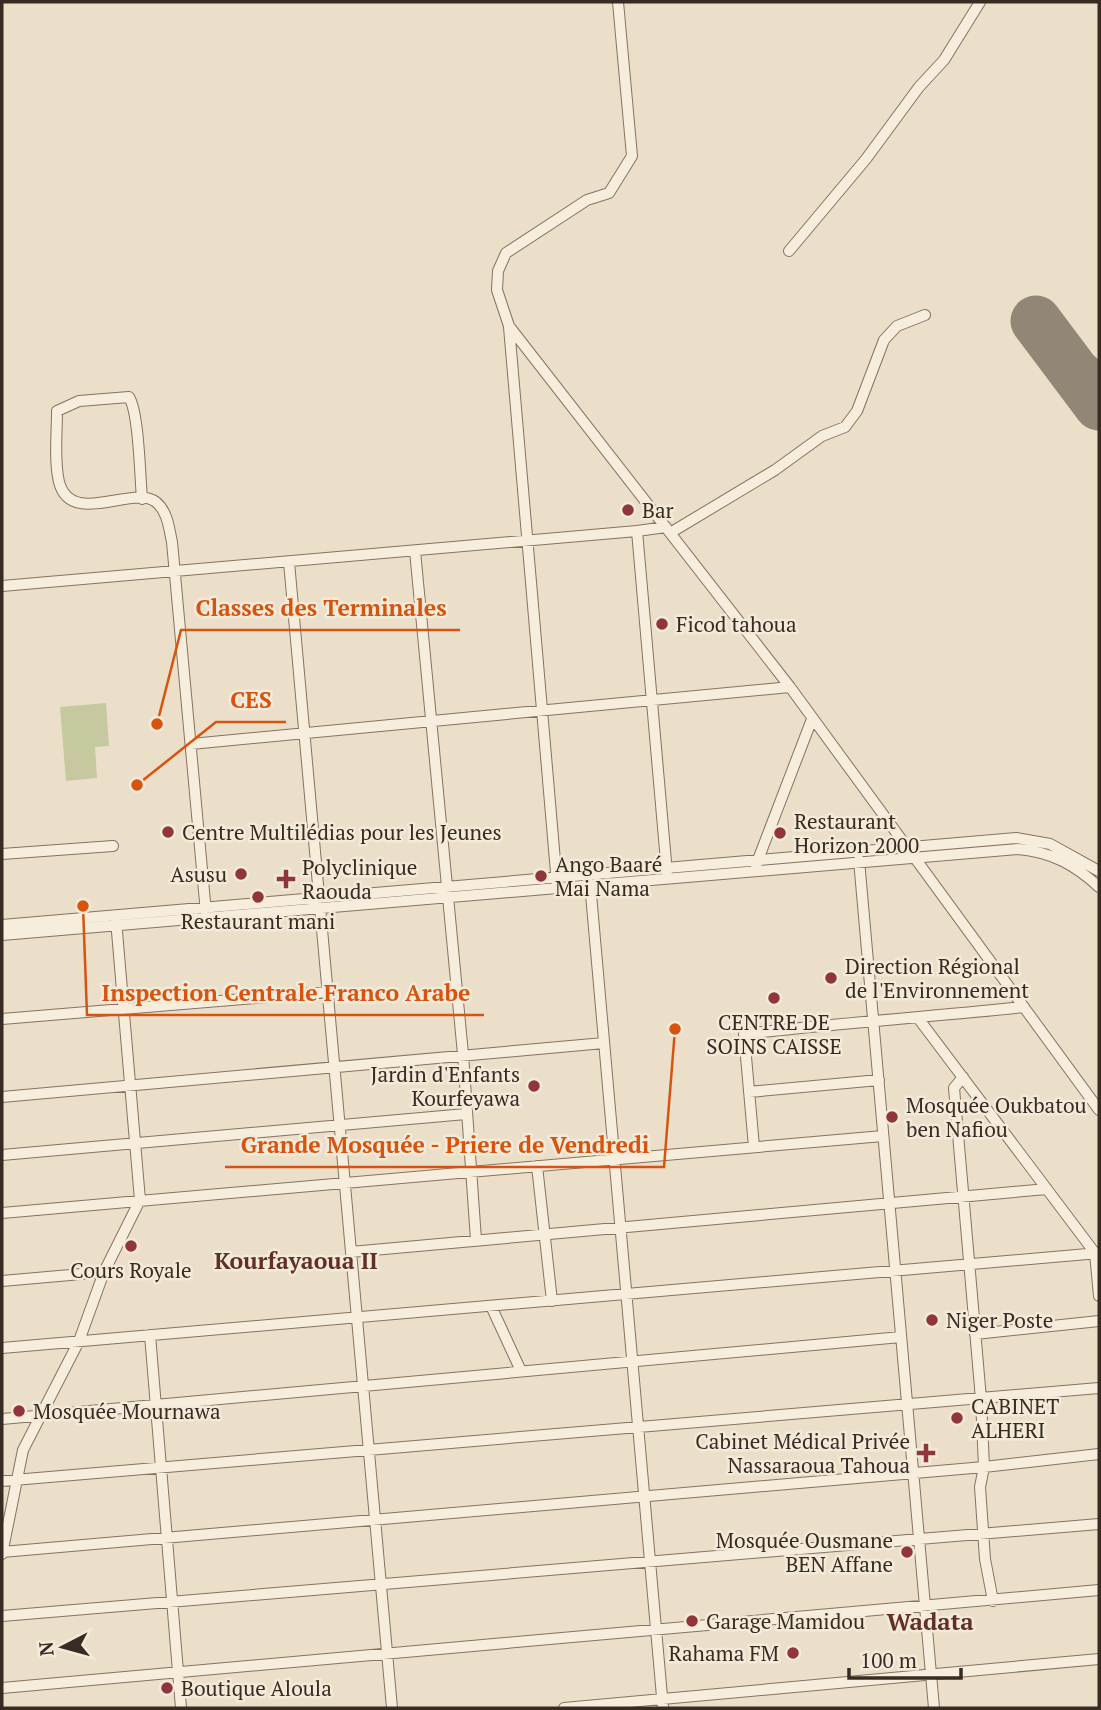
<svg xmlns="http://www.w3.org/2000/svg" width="1101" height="1710" viewBox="0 0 1101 1710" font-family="'PT Serif',serif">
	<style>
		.green { fill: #c6c99f }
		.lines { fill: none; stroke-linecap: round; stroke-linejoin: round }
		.taxiway { stroke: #928676; stroke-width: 21 }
		.runway { stroke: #928676; stroke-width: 51 }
		.minor-casing { stroke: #867260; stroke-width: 12 }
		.minor { stroke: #f6eddd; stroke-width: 10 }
		.poi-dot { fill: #90363b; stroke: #f3ead9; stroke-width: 2.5 }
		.labels { text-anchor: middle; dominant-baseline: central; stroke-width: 5; stroke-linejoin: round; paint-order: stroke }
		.poi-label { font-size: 21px; fill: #382c22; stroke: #f3ead9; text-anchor: start }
		.neighbourhood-label { font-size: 23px; font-weight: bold; fill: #612f25; stroke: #f3ead9 }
		.quarter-label { font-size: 24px; font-weight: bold; fill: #612f25; stroke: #f3ead9 }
		.leader { fill: none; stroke: #d6540e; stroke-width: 2.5 }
		.callout-dot { fill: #d6540e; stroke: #f3ead9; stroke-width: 2.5 }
		.callout-label { font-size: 23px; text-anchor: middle; font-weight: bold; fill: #d6540e; stroke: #f3ead9; stroke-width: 5; stroke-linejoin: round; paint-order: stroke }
	</style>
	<rect width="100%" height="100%" fill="#ebdfca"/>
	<path class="green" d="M106 703 109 746 95 747 97 778 66 781 60 707Z"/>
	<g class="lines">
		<path class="taxiway" d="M1089 365 1099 402
			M1052 367 1083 385"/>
		<path class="runway" d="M1036 321 1099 405"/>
		<defs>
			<path id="minor" d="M618 2 632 156 609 193 587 200 506 253 498 271 497 290 509 326 790 687 1099 1110
				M789 251 866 159 919 87 944 60 980 2
				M509 327 557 884
				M142 499C140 477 139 413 129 397L79 401 57 411C57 433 54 461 59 482 71 528 134 484 156 502 168 512 169 529 172 542L206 913
				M666 527 637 531 667 873
				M670 533 775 470 822 436 845 427 857 411 884 340 897 326 925 315
				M415 551 463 1054 476 1240
				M289 562 392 1708
				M2 586 637 531
				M191 744 790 687
				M2 854 113 846
				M859 860 934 1708
				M756 865 812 719
				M590 883 663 1708
				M2 925 1016 838 1050 844 1099 871
				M2 935 1018 849C1052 852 1075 865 1099 887
				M918 1018 1095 1253 1099 1296
				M2 1019 328 992
				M963 1077 954 1088 981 1399 984 1467 980 1487 985 1559 993 1601
				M749 1092 879 1080
				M2 1097 604 1043
				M754 1147 744 1034C838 1023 930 1017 1024 1007
				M2 1155 466 1114
				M537 1166 552 1301
				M2 1213 883 1136
				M351 1252 1047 1189
				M2 1281 104 1272
				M491 1306 521 1371
				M975 1334 1099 1321
				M150 1335 181 1708
				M2 1348 1099 1253
				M2 1419 901 1337
				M2 1481 1099 1388
				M2 1552 984 1467 1099 1454
				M2 1554 23 1450 79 1341 104 1272 140 1200 116 920
				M2 1616 1099 1524
				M2 1688 1099 1590
				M564 1708 1099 1659"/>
		</defs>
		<use href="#minor" class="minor-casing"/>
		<use href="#minor" class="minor"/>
	</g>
	<g class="poi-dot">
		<circle cx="628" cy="510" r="7"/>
		<circle cx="662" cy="624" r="7"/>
		<circle cx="168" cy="832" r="7"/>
		<circle cx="780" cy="833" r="7"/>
		<circle cx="241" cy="874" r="7"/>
		<circle cx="541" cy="876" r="7"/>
		<path d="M282.5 868.5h7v7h7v7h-7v7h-7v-7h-7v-7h7z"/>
		<circle cx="258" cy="897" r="7"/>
		<circle cx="831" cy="978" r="7"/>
		<circle cx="774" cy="998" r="7"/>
		<circle cx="534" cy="1086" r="7"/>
		<circle cx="892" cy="1117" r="7"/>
		<circle cx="131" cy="1246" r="7"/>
		<circle cx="932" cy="1320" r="7"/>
		<circle cx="19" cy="1411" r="7"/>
		<circle cx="957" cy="1418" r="7"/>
		<path d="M922.5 1442.5h7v7h7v7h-7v7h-7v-7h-7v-7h7z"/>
		<circle cx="907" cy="1552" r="7"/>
		<circle cx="692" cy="1621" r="7"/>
		<circle cx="793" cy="1653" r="7"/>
		<circle cx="167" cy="1688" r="7"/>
	</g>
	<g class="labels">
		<g class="poi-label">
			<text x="642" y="510">Bar</text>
			<text x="676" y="624">Ficod tahoua</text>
			<text x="794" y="821">Restaurant<tspan x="794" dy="24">Horizon 2000</tspan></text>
			<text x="182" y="832">Centre Multilédias pour les Jeunes</text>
			<text x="555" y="864">Ango Baaré<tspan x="555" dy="24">Mai Nama</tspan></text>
			<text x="302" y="867">Polyclinique<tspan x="302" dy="24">Raouda</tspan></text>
			<text x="227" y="874" text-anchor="end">Asusu</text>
			<text x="258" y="921" text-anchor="middle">Restaurant mani</text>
			<text x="845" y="966">Direction Régional<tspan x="845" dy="24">de l'Environnement</tspan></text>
			<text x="774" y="1022" text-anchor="middle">CENTRE DE<tspan x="774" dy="24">SOINS CAISSE</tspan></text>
			<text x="520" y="1074" text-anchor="end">Jardin d'Enfants<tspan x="520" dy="24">Kourfeyawa</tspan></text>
			<text x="906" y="1105">Mosquée Oukbatou<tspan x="906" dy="24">ben Nafiou</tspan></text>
			<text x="131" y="1270" text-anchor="middle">Cours Royale</text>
			<text x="946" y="1320">Niger Poste</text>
			<text x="971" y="1406">CABINET<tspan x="971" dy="24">ALHERI</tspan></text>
			<text x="33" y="1411">Mosquée Mournawa</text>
			<text x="910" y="1441" text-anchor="end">Cabinet Médical Privée<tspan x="910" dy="24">Nassaraoua Tahoua</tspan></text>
			<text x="893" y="1540" text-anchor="end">Mosquée Ousmane<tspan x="893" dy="24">BEN Affane</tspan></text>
			<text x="706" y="1621">Garage Mamidou</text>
			<text x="779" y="1653" text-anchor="end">Rahama FM</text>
			<text x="181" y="1688">Boutique Aloula</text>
		</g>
		<g class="neighbourhood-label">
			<text x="296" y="1260">Kourfayaoua II</text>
		</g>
		<g class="quarter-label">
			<text x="930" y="1621">Wadata</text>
		</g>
	</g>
	<path class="leader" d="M157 724L181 630H460M137 785L216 722H286M83 906L87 1015H484M675 1029L664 1167H225"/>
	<g class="callout-dot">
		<circle cx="157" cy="724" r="7"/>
		<circle cx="137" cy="785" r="7"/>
		<circle cx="83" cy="906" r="7"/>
		<circle cx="675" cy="1029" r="7"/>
	</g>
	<g class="callout-label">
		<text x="321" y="616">Classes des Terminales</text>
		<text x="251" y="708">CES</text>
		<text x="286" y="1001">Inspection Centrale Franco Arabe</text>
		<text x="445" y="1153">Grande Mosquée - Priere de Vendredi</text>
	</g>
	<rect width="1101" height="1710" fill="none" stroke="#382c22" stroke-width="7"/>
	<g transform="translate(63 1647) rotate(264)" stroke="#f3ead9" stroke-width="5" paint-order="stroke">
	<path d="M0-5L12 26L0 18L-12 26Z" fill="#382c22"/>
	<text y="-10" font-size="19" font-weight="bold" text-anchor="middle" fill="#382c22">N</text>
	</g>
	<path d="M849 1668v10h112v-10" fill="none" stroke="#382c22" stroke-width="3.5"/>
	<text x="860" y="1668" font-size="21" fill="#382c22" stroke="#f3ead9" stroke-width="5" paint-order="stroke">100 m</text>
</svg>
